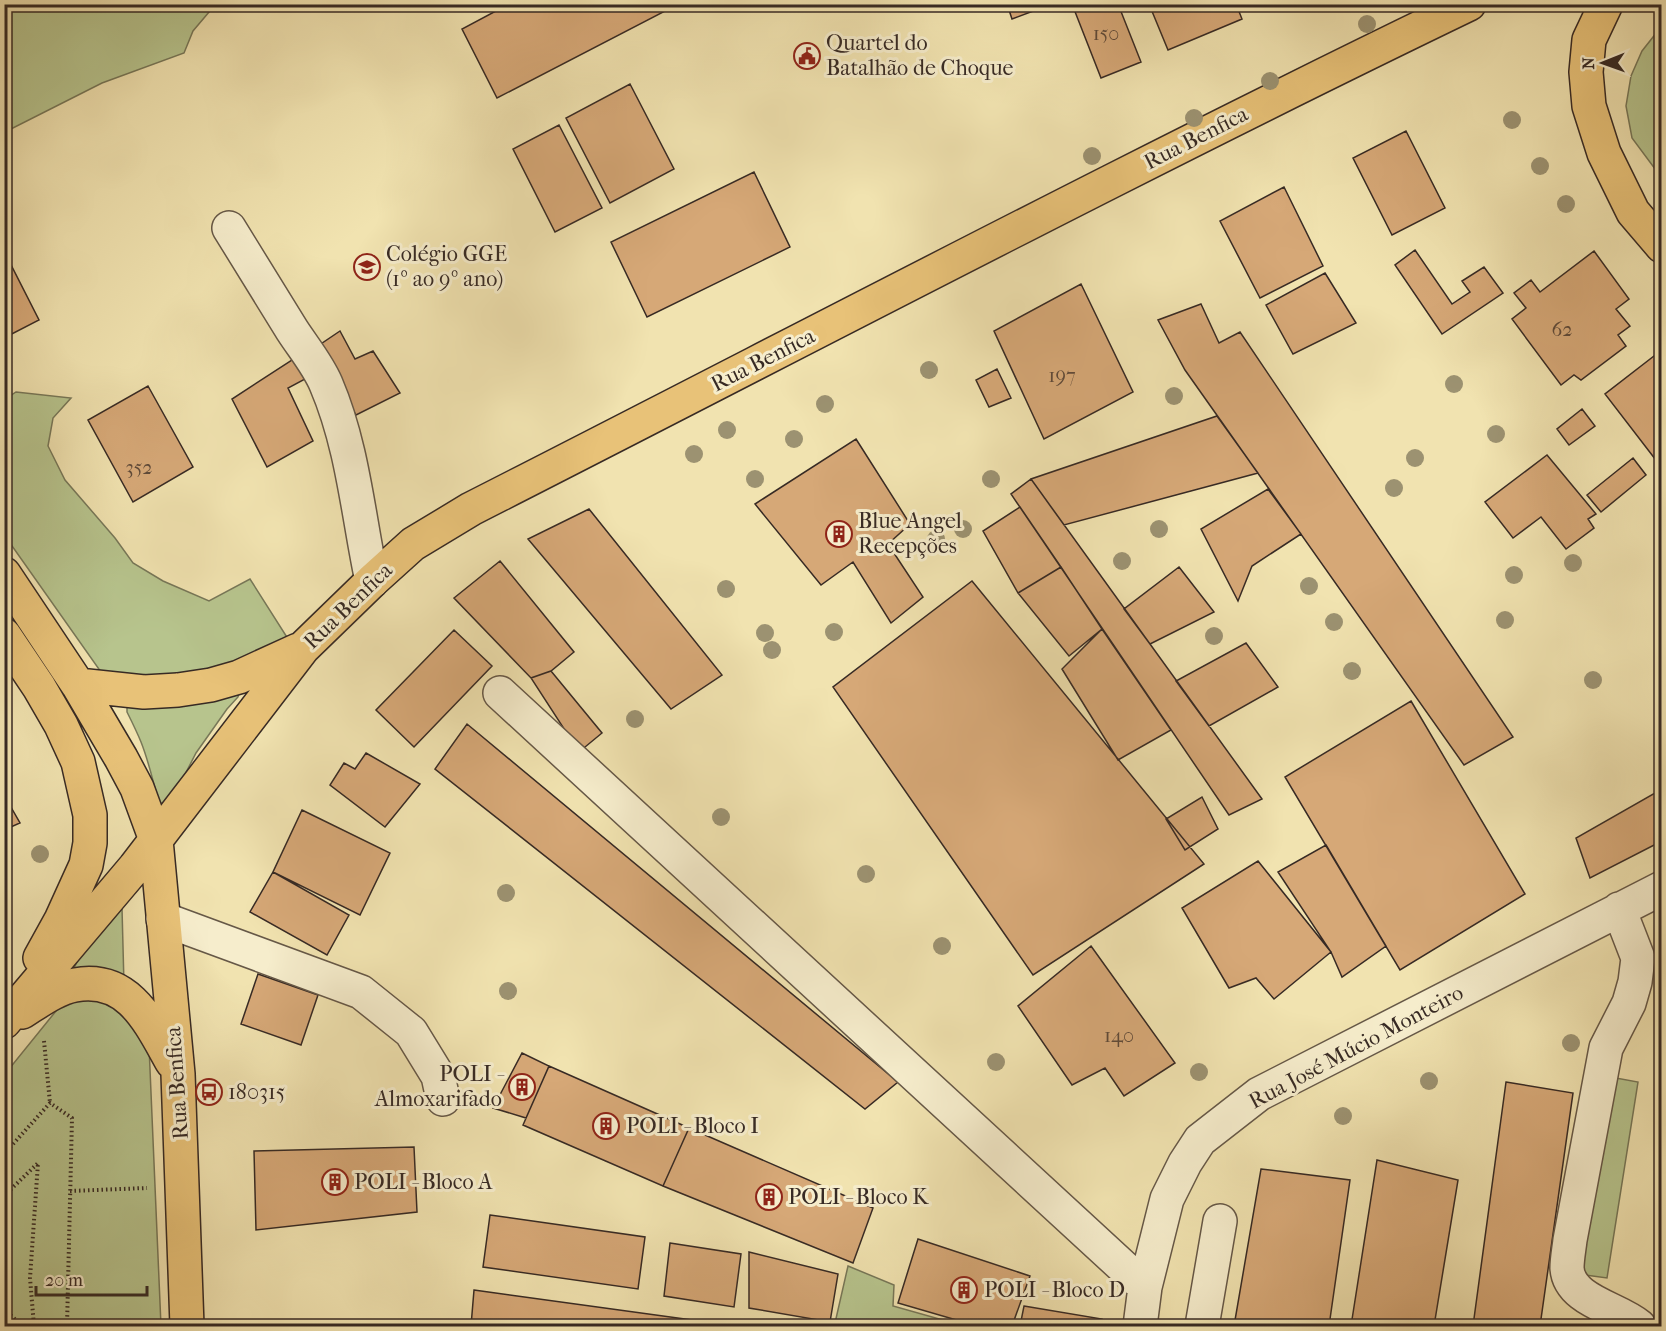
<svg xmlns="http://www.w3.org/2000/svg" width="1666" height="1331" viewBox="0 0 1666 1331" font-family="'IM FELL French Canon',serif">
	<style>
		.green { fill: #b7c48d; stroke: #777758; stroke-width: 1.5 }
		.building { fill: #d6a877; stroke: #372a24; stroke-width: 1.5 }
		.lines { fill: none; stroke-linecap: round; stroke-linejoin: round }
		.minor-casing { stroke: #665847; stroke-width: 36 }
		.major-casing { stroke: #372a24; stroke-width: 36 }
		.highway-casing { stroke: #372a24; stroke-width: 36 }
		.path { stroke: #372a24; stroke-width: 4; stroke-dasharray: 1.5 3; stroke-linecap: butt }
		.minor { stroke: #f6edcc; stroke-width: 33 }
		.major { stroke: #e8c278; stroke-width: 33 }
		.highway { stroke: #e8c278; stroke-width: 33 }
		.tree { fill: #9c9271 }
		.labels { text-anchor: middle; dominant-baseline: central; stroke-width: 6; stroke-linejoin: round; paint-order: stroke }
		.number-label { font-size: 20px; fill: #5f4a39 }
		.poi-label { font-size: 22px; fill: #372a24; stroke: #f6edcc; text-anchor: start }
		.street-label { font-size: 22px; fill: #372a24; stroke: #f6edcc }
	</style>
	<rect width="100%" height="100%" fill="#f1e3b0"/>
	<filter id="stains"><feTurbulence type="fractalNoise" baseFrequency=".00333" numOctaves="4"/><feColorMatrix values="0 0 0 0 .2 0 0 0 0 .09 0 0 0 0 .02 0 0 0 .5 -.17"/></filter>
	<radialGradient id="worn" r=".72"><stop offset=".6" stop-color="#630" stop-opacity="0"/><stop offset="1" stop-color="#630" stop-opacity=".3"/></radialGradient>
	<path class="green" d="M5 4H215V5L193 31 184 53 102 83 5 132Z
		M1661 27V177L1632 138 1626 106 1631 76 1642 51Z
		M16 392 71 398 53 418 48 446 65 480 115 538 133 563 163 581 209 601 250 579 290 642 233 672 108 682 5 536 4 400Z
		M239 693 238 697 227 709 196 753 179 786 164 818C155 793 151 767 141 742 137 732 132 722 127 712V708L130 706H176L191 705Z
		M122 908 124 985 69 978 77 962 89 935Z
		M83 998 115 1001 149 1046 161 1326H5V1074L56 1011 64 1005Z
		M1605 1076 1638 1082 1607 1278 1571 1273Z
		M848 1266 894 1285 893 1306 964 1326H846L835 1323Z"/>
	<path class="building" d="M509 4H669L671 8 497 98 462 29Z
		M1007 4H1052L1012 19Z
		M1072 4H1118L1141 62 1101 78Z
		M1149 4H1236L1242 19 1168 50Z
		M630 84 674 169 610 203 566 118Z
		M559 125 602 208 555 232 513 149Z
		M1406 131 1445 208 1392 235 1353 158Z
		M754 172 790 247 647 317 611 242Z
		M1284 187 1323 266 1260 298 1220 221Z
		M1415 250 1452 304 1470 292 1462 281 1484 267 1503 293 1442 334 1395 265Z
		M1594 251 1629 299 1616 309 1630 326 1618 335 1626 346 1581 380 1574 375 1561 385 1512 319 1526 308 1514 293 1531 280 1540 292Z
		M5 253 39 320 4 338V254Z
		M1325 273 1356 323 1293 354 1266 305Z
		M1081 284 1133 392 1044 439 994 331Z
		M1201 304 1219 343 1240 332 1513 737 1464 765 1185 370 1158 320Z
		M340 331 355 359 373 351 400 393 356 415 312 350Z
		M298 356 307 378 288 388 313 441 267 467 232 399Z
		M1654 356 1662 366V468L1605 394Z
		M997 369 1011 398 989 407 976 380Z
		M148 386 193 467 133 502 88 420Z
		M1582 409 1595 426 1569 445 1557 429Z
		M1217 416 1258 473 1064 525 1031 479Z
		M856 439 910 524 888 544 923 597 891 623 853 562 821 585 755 504Z
		M1547 455 1596 514 1588 519 1594 528 1566 549 1541 517 1513 538 1485 502Z
		M1633 458 1646 475 1601 512 1587 495Z
		M1031 479 1150 644 1262 799 1229 815 1011 494Z
		M1268 489 1301 534 1252 566 1238 601 1201 529Z
		M1020 507 1061 567 1018 593 983 531Z
		M589 509 722 675 671 709 528 539Z
		M500 561 574 652 551 671 531 678 454 598Z
		M1061 567 1102 629 1069 656 1018 593Z
		M1179 567 1214 612 1150 644 1124 609Z
		M972 581 1204 864 1033 975 833 687Z
		M1102 629 1171 730 1118 760 1062 669Z
		M454 630 492 666 414 747 376 710Z
		M1246 643 1278 687 1209 726 1176 681Z
		M551 671 602 733 579 752 531 678Z
		M1411 701 1525 894 1400 970 1285 777Z
		M467 724 898 1082 865 1109 435 769Z
		M366 753 420 784 385 827 330 785 344 763 355 769Z
		M1662 789V841L1590 878 1576 838Z
		M4 795 20 823 4 830Z
		M1202 797 1218 829 1185 850 1166 819Z
		M302 810 390 853 360 915 273 872Z
		M1326 845 1386 946 1342 977 1331 952 1278 872Z
		M1258 861 1331 952 1274 999 1256 978 1229 988 1182 908Z
		M273 872 349 915 327 955 250 912Z
		M1091 946 1175 1063 1124 1096 1105 1068 1072 1085 1018 1006Z
		M258 974 318 995 301 1045 241 1024Z
		M522 1053 549 1066 526 1118 493 1108Z
		M549 1066 689 1128 663 1186 523 1125Z
		M1506 1082 1573 1093 1540 1326H1473Z
		M689 1128 873 1208 853 1263 663 1186Z
		M414 1147 417 1212 256 1230 254 1151Z
		M1377 1160 1458 1180 1434 1326H1351Z
		M1261 1169 1350 1180 1329 1326H1234Z
		M490 1215 645 1237 638 1289 483 1267Z
		M918 1239 1030 1276 1012 1326H977L898 1303Z
		M670 1243 741 1254 734 1307 664 1296Z
		M749 1252 838 1274 830 1322 749 1308Z
		M474 1290 736 1326H471Z
		M1024 1306 1102 1319 1101 1326H1020Z"/>
	<g class="lines">
		<defs>
			<path id="minor" d="M229 228C250 262 271 296 292 330 303 347 318 365 326 384 353 447 358 515 372 581
				M500 693 1145 1287
				M1619 909 1638 958 1635 982 1629 1003 1606 1048 1570 1240C1569 1249 1567 1259 1567 1268 1569 1301 1618 1308 1639 1326
				M163 919 361 992 411 1032 438 1076 443 1099
				M1140 1326 1145 1287 1167 1199 1185 1163 1200 1140 1259 1094 1662 888
				M1202 1326 1220 1221"/>
			<path id="major" d="M4 574 78 685 121 758 137 788 156 840 178 1074 187 1326
				M4 635 39 687 61 725 78 762 90 815V843L86 865 61 920 40 958
				M78 685 144 692 178 690 211 685 239 677 298 650
				M22 1012C38 1002 57 988 75 985 129 975 150 1023 172 1062
				M4 1022 135 867 303 648 372 581 413 544 471 509C803 340 1133 166 1469 4"/>
			<path id="highway" d="M1606 4 1589 40 1586 72 1589 106 1604 153 1633 212 1662 246"/>
		</defs>
		<use href="#minor" class="minor-casing"/>
		<use href="#major" class="major-casing"/>
		<use href="#highway" class="highway-casing"/>
		<path class="path" d="M44 1041 50 1103
			M4 1154 50 1103 72 1118 67 1326
			M70 1191 147 1188
			M4 1196 38 1163 30 1278 34 1326
			M4 1309 22 1326"/>
		<use href="#minor" class="minor"/>
		<use href="#major" class="major"/>
		<use href="#highway" class="highway"/>
	</g>
	<g class="tree">
		<circle cx="1367" cy="24" r="9"/>
		<circle cx="1270" cy="81" r="9"/>
		<circle cx="1194" cy="118" r="9"/>
		<circle cx="1512" cy="120" r="9"/>
		<circle cx="1092" cy="156" r="9"/>
		<circle cx="1540" cy="166" r="9"/>
		<circle cx="1566" cy="204" r="9"/>
		<circle cx="929" cy="370" r="9"/>
		<circle cx="1454" cy="384" r="9"/>
		<circle cx="1174" cy="396" r="9"/>
		<circle cx="825" cy="404" r="9"/>
		<circle cx="727" cy="430" r="9"/>
		<circle cx="1496" cy="434" r="9"/>
		<circle cx="794" cy="439" r="9"/>
		<circle cx="694" cy="454" r="9"/>
		<circle cx="1415" cy="458" r="9"/>
		<circle cx="755" cy="479" r="9"/>
		<circle cx="991" cy="479" r="9"/>
		<circle cx="1394" cy="488" r="9"/>
		<circle cx="963" cy="529" r="9"/>
		<circle cx="1159" cy="529" r="9"/>
		<circle cx="936" cy="539" r="9"/>
		<circle cx="1122" cy="561" r="9"/>
		<circle cx="1573" cy="563" r="9"/>
		<circle cx="1514" cy="575" r="9"/>
		<circle cx="1309" cy="586" r="9"/>
		<circle cx="726" cy="589" r="9"/>
		<circle cx="1505" cy="620" r="9"/>
		<circle cx="1334" cy="622" r="9"/>
		<circle cx="834" cy="632" r="9"/>
		<circle cx="765" cy="633" r="9"/>
		<circle cx="1214" cy="636" r="9"/>
		<circle cx="772" cy="650" r="9"/>
		<circle cx="1352" cy="671" r="9"/>
		<circle cx="1593" cy="680" r="9"/>
		<circle cx="635" cy="719" r="9"/>
		<circle cx="721" cy="817" r="9"/>
		<circle cx="40" cy="854" r="9"/>
		<circle cx="866" cy="874" r="9"/>
		<circle cx="506" cy="893" r="9"/>
		<circle cx="942" cy="946" r="9"/>
		<circle cx="508" cy="991" r="9"/>
		<circle cx="1571" cy="1043" r="9"/>
		<circle cx="996" cy="1062" r="9"/>
		<circle cx="1199" cy="1072" r="9"/>
		<circle cx="1429" cy="1081" r="9"/>
		<circle cx="1343" cy="1116" r="9"/>
	</g>
	<defs>
		<symbol id="civic-ring" viewBox="-11 -11 22 22"><circle r="9.5" fill="#f6edcc" stroke="#8f2418" stroke-width="1.5"/><path d="M-.6-6.5H3V-4.5H.6V-3L4-1V1h2V6H-6V1h2V-1L-.6-3ZM-1.2 2.5V6h2.4V2.5Z" fill="#8f2418"/></symbol>
		<symbol id="school-ring" viewBox="-11 -11 22 22"><circle r="9.5" fill="#f6edcc" stroke="#8f2418" stroke-width="1.5"/><path d="M0-5L7-2L0 1L-7-2ZM-4 1L0 2.5L4 1V4Q0 6-4 4Z" fill="#8f2418"/></symbol>
		<symbol id="building-ring" viewBox="-11 -11 22 22"><circle r="9.5" fill="#f6edcc" stroke="#8f2418" stroke-width="1.5"/><path d="M-4-6H4V6H1V3H-1V6H-4ZM-2.5-4.3h1.7v1.8h-1.7ZM.8-4.3h1.7v1.8H.8ZM-2.5-1h1.7V.8h-1.7ZM.8-1h1.7V.8H.8Z" fill="#8f2418"/></symbol>
		<symbol id="bus-ring" viewBox="-11 -11 22 22"><circle r="9.5" fill="#f6edcc" stroke="#8f2418" stroke-width="1.5"/><path d="M-5-6H5V4H4V6H2V4H-2V6H-4V4H-5ZM-3.5-4V0h7V-4ZM-3.5 1.2v1.5H-2V1.2ZM2 1.2v1.5H3.5V1.2Z" fill="#8f2418"/></symbol>
	</defs>
	<g fill-rule="evenodd">
		<use href="#civic-ring" x="792" y="41" width="30" height="30"/>
		<use href="#school-ring" x="352" y="252" width="30" height="30"/>
		<use href="#building-ring" x="824" y="519" width="30" height="30"/>
		<use href="#building-ring" x="507" y="1072" width="30" height="30"/>
		<use href="#bus-ring" x="194" y="1077" width="30" height="30"/>
		<use href="#building-ring" x="591" y="1111" width="30" height="30"/>
		<use href="#building-ring" x="320" y="1167" width="30" height="30"/>
		<use href="#building-ring" x="754" y="1182" width="30" height="30"/>
		<use href="#building-ring" x="949" y="1275" width="30" height="30"/>
	</g>
	<g class="labels">
		<g class="number-label">
			<text x="1106" y="33">150</text>
			<text x="1562" y="329">62</text>
			<text x="1062" y="375">197</text>
			<text x="139" y="467">352</text>
			<text x="1119" y="1035">140</text>
		</g>
		<g class="poi-label">
			<text x="826" y="43">Quartel do<tspan x="826" dy="25">Batalhão de Choque</tspan></text>
			<text x="386" y="254">Colégio GGE<tspan x="386" dy="25">(1º ao 9º ano)</tspan></text>
			<text x="858" y="521">Blue Angel<tspan x="858" dy="25">Recepções</tspan></text>
			<text x="502" y="1074" text-anchor="end">POLI -<tspan x="502" dy="25">Almoxarifado</tspan></text>
			<text x="228" y="1092">180315</text>
			<text x="626" y="1126">POLI - Bloco I</text>
			<text x="354" y="1182">POLI - Bloco A</text>
			<text x="788" y="1197">POLI - Bloco K</text>
			<text x="984" y="1290">POLI - Bloco D</text>
		</g>
		<g class="street-label">
			<text transform="translate(1196 138) rotate(-27)">Rua Benfica</text>
			<text transform="translate(763 360) rotate(-27)">Rua Benfica</text>
			<text transform="translate(348 606) rotate(-44)">Rua Benfica</text>
			<text transform="translate(1356 1047) rotate(-28)">Rua José Múcio Monteiro</text>
			<text transform="translate(177 1083) rotate(-94)">Rua Benfica</text>
		</g>
	</g>
	<rect width="1666" height="1331" fill="none" stroke="#f1e3b0" stroke-width="24"/>
	<rect x="6" y="6" width="1654" height="1319" fill="none" stroke="#372a24" stroke-width="3"/>
	<rect x="12" y="12" width="1642" height="1307" fill="none" stroke="#372a24" stroke-width="1.5"/>
	<g transform="translate(1603 63) rotate(269)" stroke="#f6edcc" stroke-width="4.5" paint-order="stroke">
	<path d="M0-4.5L10 22L0 15L-10 22Z" fill="#372a24"/>
	<text y="-9" font-size="16" font-weight="bold" text-anchor="middle" fill="#372a24">N</text>
	</g>
	<path d="M36 1286v9h111v-9" fill="none" stroke="#372a24" stroke-width="3"/>
	<text x="45" y="1286" font-size="18" fill="#372a24" stroke="#f6edcc" stroke-width="4.5" paint-order="stroke">20 m</text>
	<rect width="100%" height="100%" filter="url(#stains)"/>
	<rect width="100%" height="100%" fill="url(#worn)"/>
</svg>
